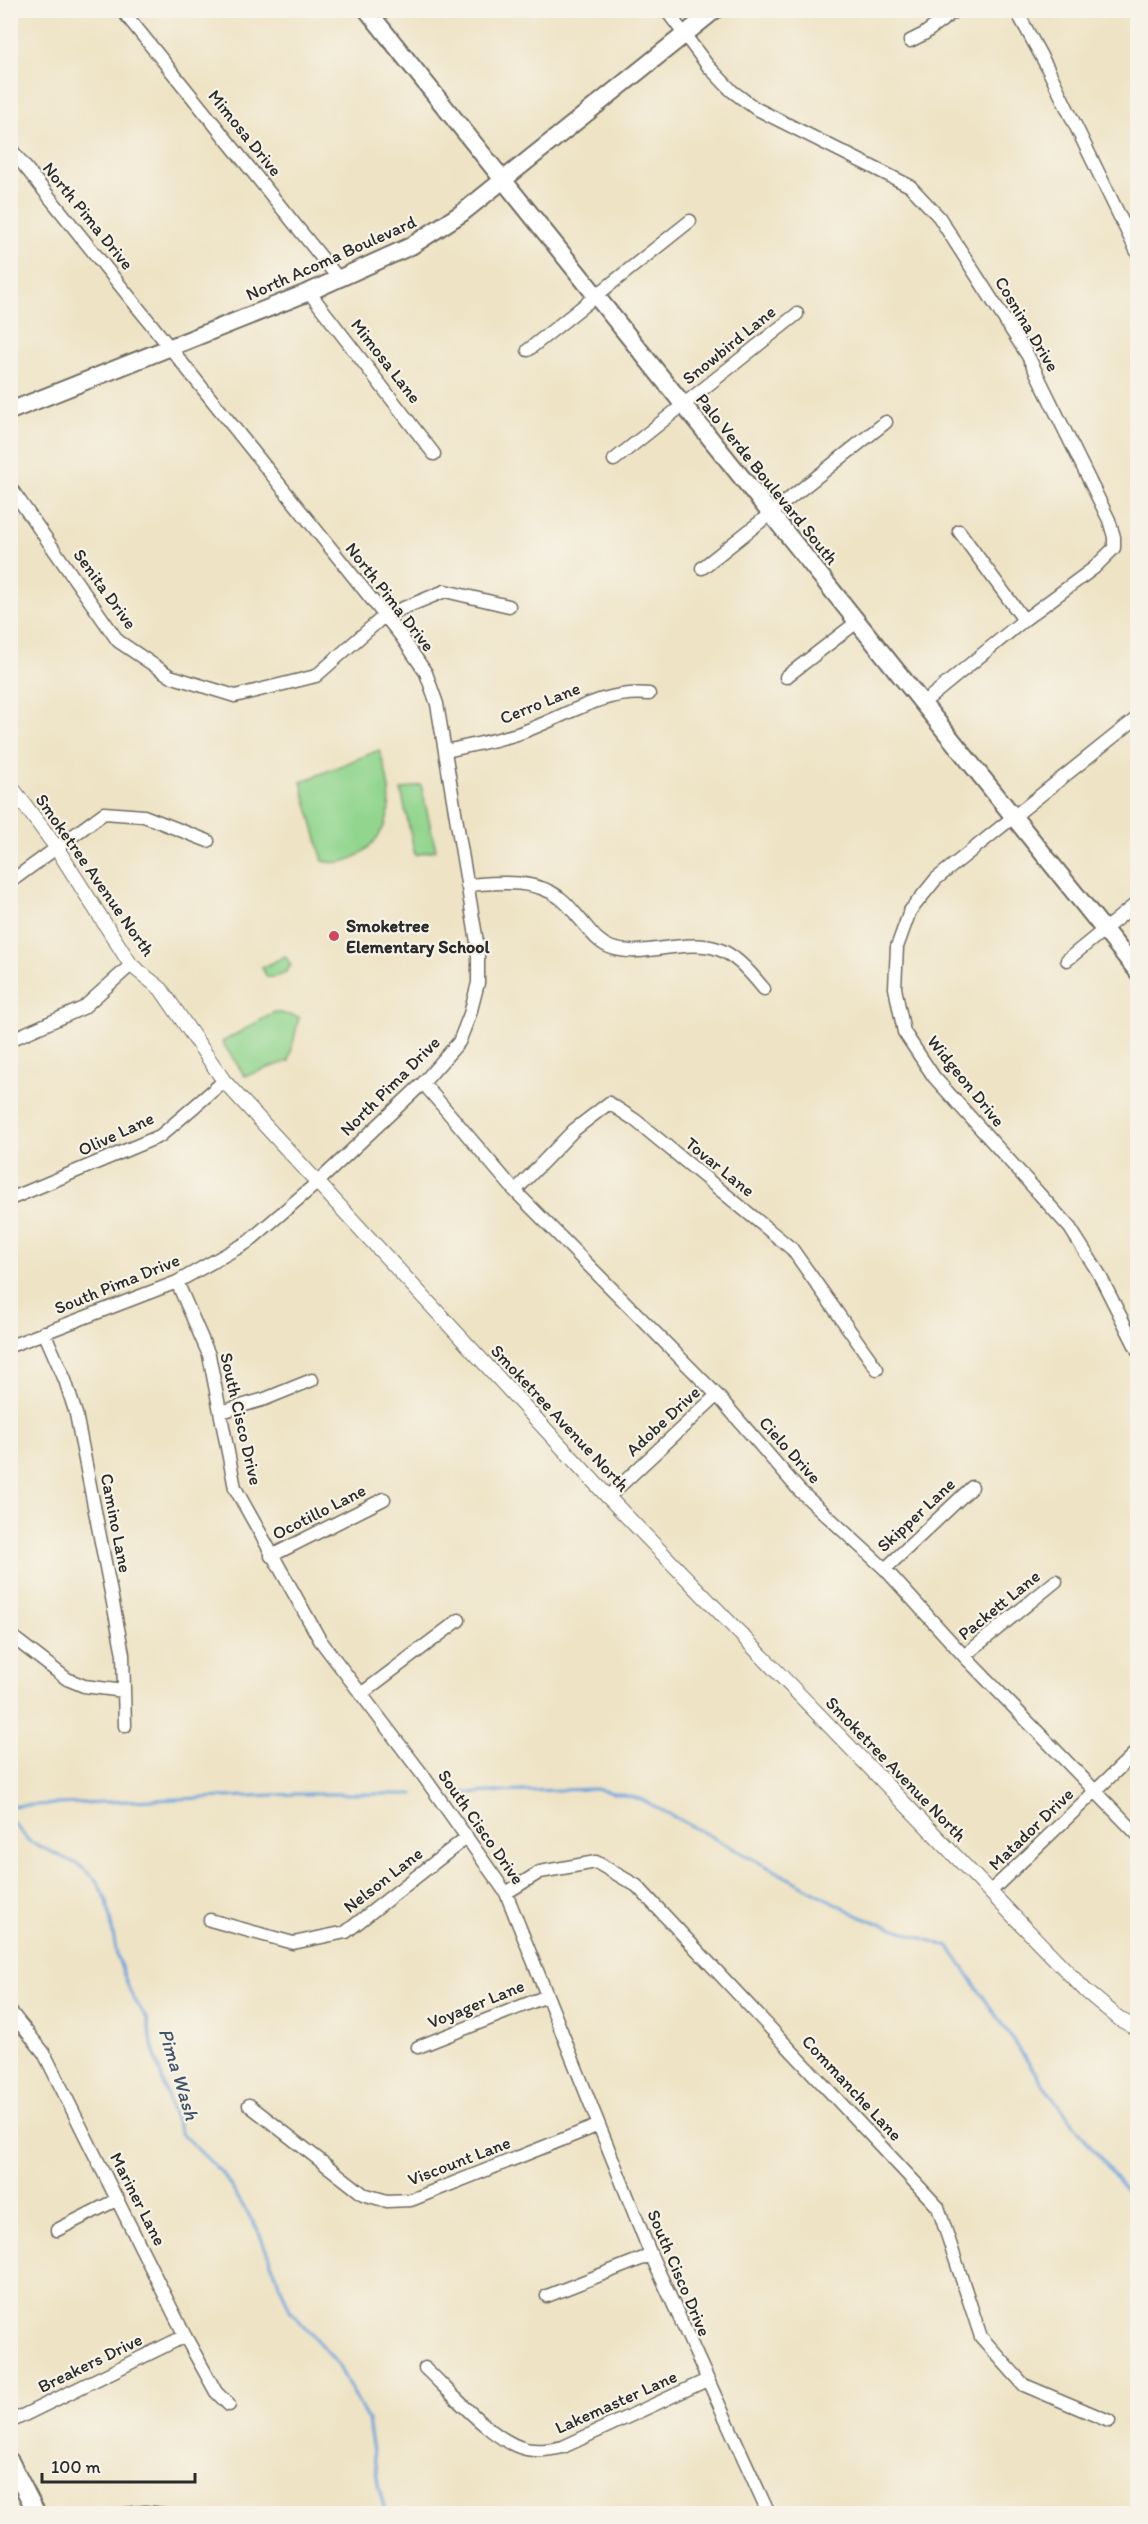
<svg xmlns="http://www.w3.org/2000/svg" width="1148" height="2524" viewBox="0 0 1148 2524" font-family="Itim,sans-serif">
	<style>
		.green { fill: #91d58e; stroke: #5e805c; stroke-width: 1.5 }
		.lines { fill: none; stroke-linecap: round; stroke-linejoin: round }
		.stream { stroke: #6da3da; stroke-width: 3 }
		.minor-casing { stroke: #6f6b61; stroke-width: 15 }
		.tertiary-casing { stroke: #6f6b61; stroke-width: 16 }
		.secondary-casing { stroke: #6f6b61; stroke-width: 20 }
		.minor { stroke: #fff; stroke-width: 12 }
		.tertiary { stroke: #fff; stroke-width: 14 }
		.secondary { stroke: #fff; stroke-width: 16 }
		.poi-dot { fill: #d1495b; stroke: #f7f3e8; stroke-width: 2 }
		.labels { text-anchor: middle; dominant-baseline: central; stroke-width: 4.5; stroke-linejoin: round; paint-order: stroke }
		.street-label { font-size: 18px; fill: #2b2b2b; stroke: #f7f3e8 }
		.poi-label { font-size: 18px; font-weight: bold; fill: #2b2b2b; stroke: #f7f3e8; text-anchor: start }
		.water-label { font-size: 20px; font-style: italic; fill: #425568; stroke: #f7f3e8 }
	</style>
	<rect width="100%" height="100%" fill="#f7f3e8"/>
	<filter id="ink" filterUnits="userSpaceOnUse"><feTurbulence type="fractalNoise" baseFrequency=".0167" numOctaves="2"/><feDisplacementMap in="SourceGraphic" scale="12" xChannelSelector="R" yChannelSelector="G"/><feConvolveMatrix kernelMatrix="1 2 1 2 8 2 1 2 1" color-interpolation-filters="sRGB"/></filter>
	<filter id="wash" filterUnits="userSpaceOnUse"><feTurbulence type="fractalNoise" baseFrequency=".008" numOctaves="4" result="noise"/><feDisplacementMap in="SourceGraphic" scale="24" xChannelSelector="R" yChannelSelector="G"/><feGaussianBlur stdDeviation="1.35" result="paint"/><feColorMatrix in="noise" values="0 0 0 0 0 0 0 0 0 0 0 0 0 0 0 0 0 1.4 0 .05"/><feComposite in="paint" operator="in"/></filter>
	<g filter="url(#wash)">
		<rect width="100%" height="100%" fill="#eee3c5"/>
		<path class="green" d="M379 750C393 789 398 824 363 852 351 861 338 865 323 861L301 782Z
			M421 785 436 850 415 855 401 790Z
			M285 956 291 965C285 975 278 978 267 977L262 968Z
			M275 1012 299 1017 289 1061 245 1076 222 1042Z"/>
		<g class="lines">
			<path class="stream" d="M457 1793 596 1789 641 1799 861 1917 949 1947 1050 2094 1138 2206
				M10 1806 298 1794H414
				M10 1819 29 1841 79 1865 96 1880 107 1901 117 1956 131 1994 147 2019 153 2048 171 2109 181 2133 223 2174 258 2230 290 2310 337 2363 368 2420 379 2489 386 2514"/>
		</g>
	</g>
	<g filter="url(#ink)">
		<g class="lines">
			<defs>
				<path id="minor" d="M122 10 339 279
					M666 10 708 66 732 91 755 108 910 186 939 217 1028 356 1109 520 1114 537V548L1094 568 1024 620 923 703
					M1016 10 1046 65 1138 254
					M910 41 924 34 956 10
					M10 148 401 636 426 673 437 704 478 948V983L470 1014 459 1042 423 1083 318 1182 248 1242 177 1282 10 1346
					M309 292 434 454
					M528 350 690 221
					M614 460 797 314
					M10 487 118 641 170 676 235 696 316 676 384 616 445 591 509 606
					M959 531 1024 620
					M702 568 886 422
					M786 677 857 622
					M1138 717 936 879 910 911 897 947 895 988 904 1032 934 1077 1070 1228 1098 1272 1138 1351
					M445 751C469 746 494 741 517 734 562 719 601 689 649 694
					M10 882 104 813 144 816 208 841
					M467 885C496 883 534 878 560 898 567 903 573 911 579 918 589 929 597 943 612 948 628 953 641 951 657 949 715 941 727 944 764 989
					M1067 960 1138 902
					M10 1040 83 1008 131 965
					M423 1083 515 1191 717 1395 799 1490 885 1569 964 1656 1138 1835
					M515 1191 574 1130 609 1103 635 1120 792 1249 877 1369
					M10 1199 160 1136 224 1081
					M177 1282 209 1355 235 1488 320 1640 422 1774 506 1893 651 2255 769 2514
					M44 1332 65 1380 76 1414 123 1654 125 1726
					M221 1412 265 1399 312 1380
					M608 1497 717 1395
					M271 1556 384 1499
					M885 1569 972 1487
					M10 1635 67 1679 84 1686 124 1691
					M964 1656 1056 1581
					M361 1694 459 1620
					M990 1892 1138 1750
					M506 1893 540 1872 596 1862 637 1886 938 2207 981 2337 1024 2385 1109 2421
					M210 1920 293 1943 346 1932 467 1837
					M10 2011 44 2053 185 2336 216 2392 229 2405
					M418 2047 547 1996
					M249 2105 363 2194 387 2201 411 2200 599 2125
					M57 2230 118 2199
					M547 2296 651 2255
					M425 2368C451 2392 493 2442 526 2449 538 2452 550 2450 563 2447L707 2380
					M10 2422 185 2336
					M125 2514 145 2512 164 2514"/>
				<path id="tertiary" d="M10 785 56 847 131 965 161 989 224 1081 608 1497 1086 1991 1121 2020 1138 2029"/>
				<path id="secondary" d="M367 10 1138 972
					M10 411 309 292 411 246 462 213 715 10
					M10 2461 37 2514"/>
			</defs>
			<use href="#minor" class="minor-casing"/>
			<use href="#tertiary" class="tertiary-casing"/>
			<use href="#secondary" class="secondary-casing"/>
			<use href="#minor" class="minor"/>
			<use href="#tertiary" class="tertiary"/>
			<use href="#secondary" class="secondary"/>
		</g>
	</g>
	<circle class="poi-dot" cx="334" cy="936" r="6"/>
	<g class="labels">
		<g class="street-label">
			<text transform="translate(245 133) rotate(51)">Mimosa Drive</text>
			<text transform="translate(88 216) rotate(51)">North Pima Drive</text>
			<text transform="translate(331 258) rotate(-24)">North Acoma Boulevard</text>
			<text transform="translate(1027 324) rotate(59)">Cosnina Drive</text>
			<text transform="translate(729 345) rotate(-39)">Snowbird Lane</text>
			<text transform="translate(386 361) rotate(52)">Mimosa Lane</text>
			<text transform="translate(767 479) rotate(51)">Palo Verde Boulevard South</text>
			<text transform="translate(105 589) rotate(54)">Senita Drive</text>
			<text transform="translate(390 597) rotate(52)">North Pima Drive</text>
			<text transform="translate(540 703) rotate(-22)">Cerro Lane</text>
			<text transform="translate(95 875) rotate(55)">Smoketree Avenue North</text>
			<text transform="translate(966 1081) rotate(51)">Widgeon Drive</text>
			<text transform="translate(390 1086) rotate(-45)">North Pima Drive</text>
			<text transform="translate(116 1134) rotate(-25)">Olive Lane</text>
			<text transform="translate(720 1167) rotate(39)">Tovar Lane</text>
			<text transform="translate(117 1284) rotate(-22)">South Pima Drive</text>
			<text transform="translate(560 1418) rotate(47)">Smoketree Avenue North</text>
			<text transform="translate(241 1419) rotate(77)">South Cisco Drive</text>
			<text transform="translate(663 1421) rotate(-43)">Adobe Drive</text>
			<text transform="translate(790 1450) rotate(48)">Cielo Drive</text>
			<text transform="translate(319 1512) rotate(-27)">Ocotillo Lane</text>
			<text transform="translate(916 1515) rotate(-43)">Skipper Lane</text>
			<text transform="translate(116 1523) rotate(79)">Camino Lane</text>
			<text transform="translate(999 1605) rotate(-39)">Packett Lane</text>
			<text transform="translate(896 1769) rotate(46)">Smoketree Avenue North</text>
			<text transform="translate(481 1827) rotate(55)">South Cisco Drive</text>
			<text transform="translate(1031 1829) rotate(-44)">Matador Drive</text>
			<text transform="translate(383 1880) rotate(-38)">Nelson Lane</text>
			<text transform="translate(476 2004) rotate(-22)">Voyager Lane</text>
			<text transform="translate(852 2088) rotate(47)">Commanche Lane</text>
			<text transform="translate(459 2161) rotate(-21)">Viscount Lane</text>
			<text transform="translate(138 2199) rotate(63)">Mariner Lane</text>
			<text transform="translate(679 2273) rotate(67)">South Cisco Drive</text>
			<text transform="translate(90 2363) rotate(-26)">Breakers Drive</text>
			<text transform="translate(616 2402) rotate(-24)">Lakemaster Lane</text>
		</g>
		<g class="poi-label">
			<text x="346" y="926">Smoketree<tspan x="346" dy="21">Elementary School</tspan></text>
		</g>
		<g class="water-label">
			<text transform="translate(179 2074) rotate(73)">Pima Wash</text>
		</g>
	</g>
	<rect width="1148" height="2524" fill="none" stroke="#f7f3e8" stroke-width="36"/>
	<path d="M42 2473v9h153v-9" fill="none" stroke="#2b2b2b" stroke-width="3"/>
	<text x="51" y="2473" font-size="18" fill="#2b2b2b" stroke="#f7f3e8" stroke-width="4.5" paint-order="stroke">100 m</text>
</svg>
